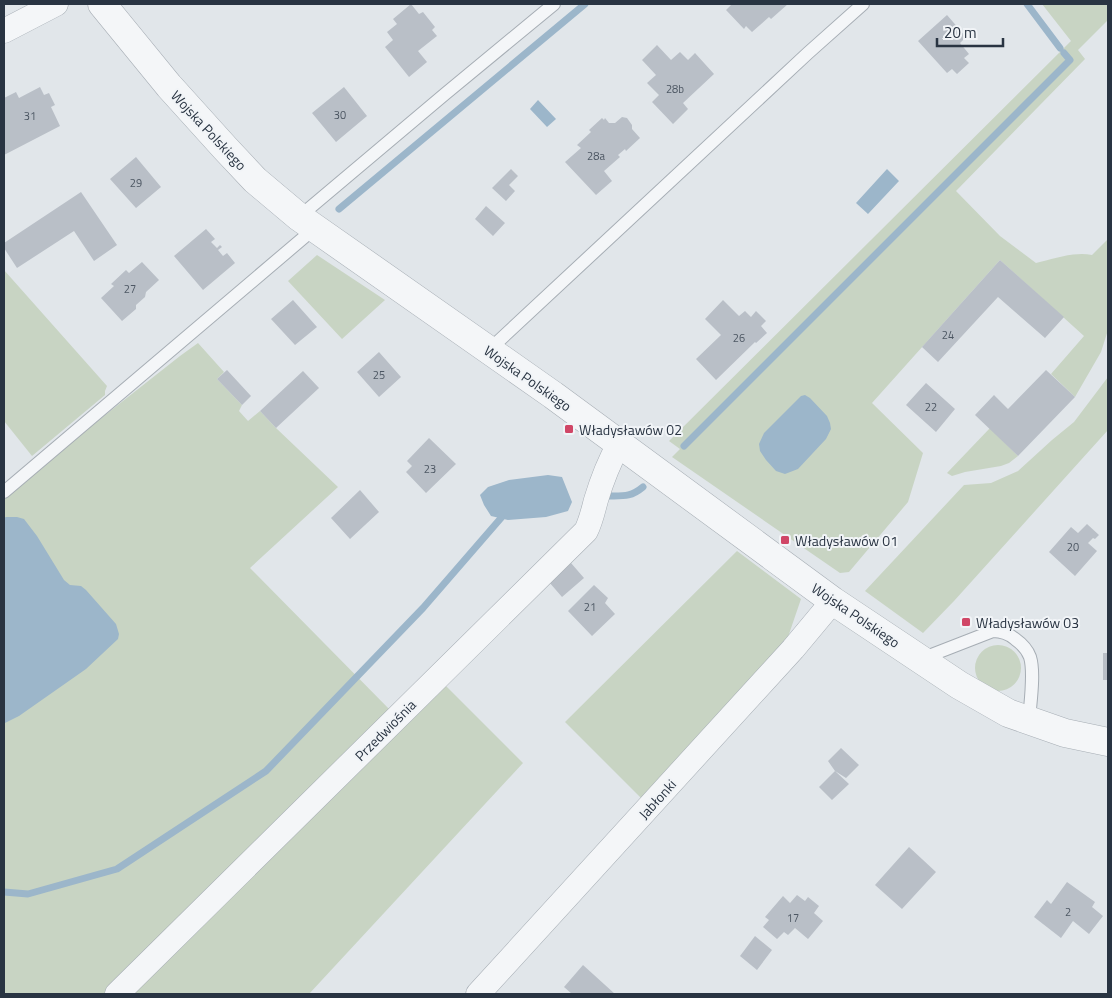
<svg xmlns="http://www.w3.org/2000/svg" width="1112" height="998" viewBox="0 0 1112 998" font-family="'Titillium Web',sans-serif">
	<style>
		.green { fill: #c8d4c3 }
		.water { fill: #9cb6ca }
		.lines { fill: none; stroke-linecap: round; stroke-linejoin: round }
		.stream { stroke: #9cb6ca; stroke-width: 7 }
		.building { fill: #b9bfc7 }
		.service-casing { stroke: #a6adb4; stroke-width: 14 }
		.minor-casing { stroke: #a6adb4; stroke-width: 25 }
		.tertiary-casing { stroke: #a6adb4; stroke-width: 29 }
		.service { stroke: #f4f6f8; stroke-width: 12 }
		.minor { stroke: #f4f6f8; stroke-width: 24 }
		.tertiary { stroke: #f4f6f8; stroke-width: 28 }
		.poi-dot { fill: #d04666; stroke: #f1f4f7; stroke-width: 2 }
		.labels { text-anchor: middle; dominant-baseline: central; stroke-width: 4; stroke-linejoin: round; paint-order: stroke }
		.number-label { font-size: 11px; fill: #4d5763 }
		.street-label { font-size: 14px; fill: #293442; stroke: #f1f4f7 }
		.poi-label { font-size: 14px; fill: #293442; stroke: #f1f4f7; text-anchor: start }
	</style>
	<rect width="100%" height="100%" fill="#e1e6ea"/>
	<path class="green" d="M1042 4H1108V20L1078 50 1085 59 956 191 1000 236 1036 263C1053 259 1075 251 1092 255L1108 239V330L1101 352 1075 397 1051 374 1084 336 1000 260 872 403 923 453 908 502 849 572 840 573 672 457 680 449 669 441 1071 41Z
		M317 255 385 300 342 339 288 281Z
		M4 270 107 386 105 391V395L32 456 4 421Z
		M198 343 224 372 217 379 242 405 239 411 248 421 260 411 276 428 338 487 250 568 392 712 105 994H4V500L62 449 180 356Z
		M1108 377V430L954 601 923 633 865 591 964 485 991 483 1018 471 1052 440 1074 422Z
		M990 428 1018 456 1009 463 1001 466 965 472 952 476 947 473Z
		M737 551 801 599 788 637 789 639 643 800 565 722Z
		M975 668a23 23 0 1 1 46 0a23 23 0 1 1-46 0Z
		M444 684 523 763 309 994H129Z"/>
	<path class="water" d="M538 100 556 119 547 127 530 109Z
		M887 169 899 181 868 214 856 203Z
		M805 395 810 398 827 416 830 423 831 429 826 439 798 469 785 474 776 471 766 460 760 451 759 444 764 433 801 396Z
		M548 475 562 477 572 502 568 511 546 517 508 520 491 516 484 505 480 495 488 487 509 480Z
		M6 517H17L24 519 37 536 64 580 70 585 81 586 86 590 116 624 119 634 118 639 86 669 19 716 5 723H4V518Z"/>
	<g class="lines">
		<path class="stream" d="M1027 4 1060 48
			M339 209 585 4
			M684 446 1070 60 1064 53
			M609 496C624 496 631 497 643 487
			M4 892 28 894 117 869 266 771 423 608 501 518"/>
	</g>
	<path class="building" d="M411 4 419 14 423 12 435 27 432 30 437 36 418 51 427 62 409 77 385 47 393 40 387 32 397 24 393 19Z
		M732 4H788L771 19 769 17 752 32 746 26 744 29 726 10Z
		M947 15 966 37 960 43 969 54 964 58 969 63 957 74 952 69 947 73 918 41Z
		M657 45 671 60 680 52 688 60 695 53 714 74 683 103 688 109 673 124 652 102 659 95 647 83 656 75 642 60Z
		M40 87 44 95 49 93 55 105 51 107 60 126 4 155V98L16 92 19 98Z
		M344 87 367 116 336 142 312 113Z
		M622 117 627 118 632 125V129L640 138 626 151 625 149 618 155 620 157 604 171 612 181 596 195 565 162 581 148 577 145 591 132 589 130 602 118 604 120 605 118 609 123H615Z
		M136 157 161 187 136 208 110 179Z
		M511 169 518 176 509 185 515 191 506 201 492 188Z
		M81 192 117 245 94 261 74 231 17 268 4 248V243Z
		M486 206 505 223 493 236 475 219Z
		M206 229 215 239 211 242 217 248 220 245 222 247 218 250 223 256 227 253 235 263 203 290 174 256Z
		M1000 260 1064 317 1045 338 998 297 938 362 922 347Z
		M142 262 159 280 146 292 145 297 136 305V309L122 321 101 298 114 286 111 284 126 270 129 273Z
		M293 300 317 327 295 345 271 319Z
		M723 300 739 316 745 311 751 317 756 311 766 321 761 326 767 333 756 343 755 342 716 380 696 359 721 335 705 319Z
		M379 352 401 377 379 397 357 372Z
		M227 370 251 396 242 405 217 379Z
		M1046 370 1075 397 1018 456 975 415 994 395 1008 409Z
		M303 371 319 388 276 428 260 411Z
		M926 383 955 409 936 432 906 405Z
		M429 438 456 464 426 493 406 472 412 466 407 461Z
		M360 490 379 512 350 539 331 518Z
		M1087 524 1099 535 1095 539 1093 538 1088 543 1097 551 1075 576 1049 552 1071 527 1078 533Z
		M571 563 584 578 562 597 549 582Z
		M594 585 608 598 605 603 615 614 592 636 568 611Z
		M1103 653H1108V680H1103Z
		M841 748 859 765 846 778 835 771 828 761Z
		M835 771 849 784 832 800 819 787Z
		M909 847 936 872 902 909 875 885Z
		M1067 882 1095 902 1092 907 1103 916 1089 934 1073 921 1061 938 1034 917 1047 900 1051 904Z
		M797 895 805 901 808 897 819 906 814 913 823 921 808 939 795 928 788 935 784 932 777 939 763 927 769 920 765 917 783 896 790 903Z
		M755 936 772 950 757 970 740 956Z
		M583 965 615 994H572L564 987Z"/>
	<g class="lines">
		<defs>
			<path id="service" d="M299 217 445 94 554 4
				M489 350 808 53 863 4
				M4 492 315 228
				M921 659 993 631C1002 631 1008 633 1015 639 1022 644 1027 649 1030 657 1035 673 1030 704 1029 721"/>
			<path id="minor" d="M4 31 56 4
				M117 994 586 531C591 521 593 511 596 500 602 480 609 462 619 444
				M478 994 793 649 833 601"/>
			<path id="tertiary" d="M102 4 169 86 225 148 255 180 299 217 553 395 833 601 959 685 1008 713 1065 733 1108 742"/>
		</defs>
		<use href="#service" class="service-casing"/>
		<use href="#minor" class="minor-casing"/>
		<use href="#tertiary" class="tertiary-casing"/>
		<use href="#service" class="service"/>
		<use href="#minor" class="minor"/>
		<use href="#tertiary" class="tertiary"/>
	</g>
	<g class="poi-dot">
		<rect x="564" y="424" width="10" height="10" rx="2.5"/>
		<rect x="780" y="535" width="10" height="10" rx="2.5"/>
		<rect x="961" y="617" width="10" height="10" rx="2.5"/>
	</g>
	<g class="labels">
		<g class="number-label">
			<text x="675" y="89">28b</text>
			<text x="340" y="115">30</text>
			<text x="30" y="116">31</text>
			<text x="596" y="156">28a</text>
			<text x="136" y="183">29</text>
			<text x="130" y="289">27</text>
			<text x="948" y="335">24</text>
			<text x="739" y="338">26</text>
			<text x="379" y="375">25</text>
			<text x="931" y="407">22</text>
			<text x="430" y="469">23</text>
			<text x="1073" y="547">20</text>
			<text x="590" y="607">21</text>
			<text x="1068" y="912">2</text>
			<text x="793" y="918">17</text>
		</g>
		<g class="street-label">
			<text transform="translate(209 130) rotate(47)">Wojska Polskiego</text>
			<text transform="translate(528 378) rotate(35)">Wojska Polskiego</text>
			<text transform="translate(856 615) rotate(34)">Wojska Polskiego</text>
			<text transform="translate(385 730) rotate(-45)">Przedwiośnia</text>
			<text transform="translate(657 799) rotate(-48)">Jabłonki</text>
		</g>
		<g class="poi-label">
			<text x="579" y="429">Władysławów 02</text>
			<text x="795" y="540">Władysławów 01</text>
			<text x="976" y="622">Władysławów 03</text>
		</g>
	</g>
	<rect width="1112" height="998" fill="none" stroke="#293442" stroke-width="10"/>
	<path d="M937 38v8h66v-8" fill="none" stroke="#293442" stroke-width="2.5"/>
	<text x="944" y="38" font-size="15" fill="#293442" stroke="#f1f4f7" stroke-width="4" paint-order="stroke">20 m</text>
</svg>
